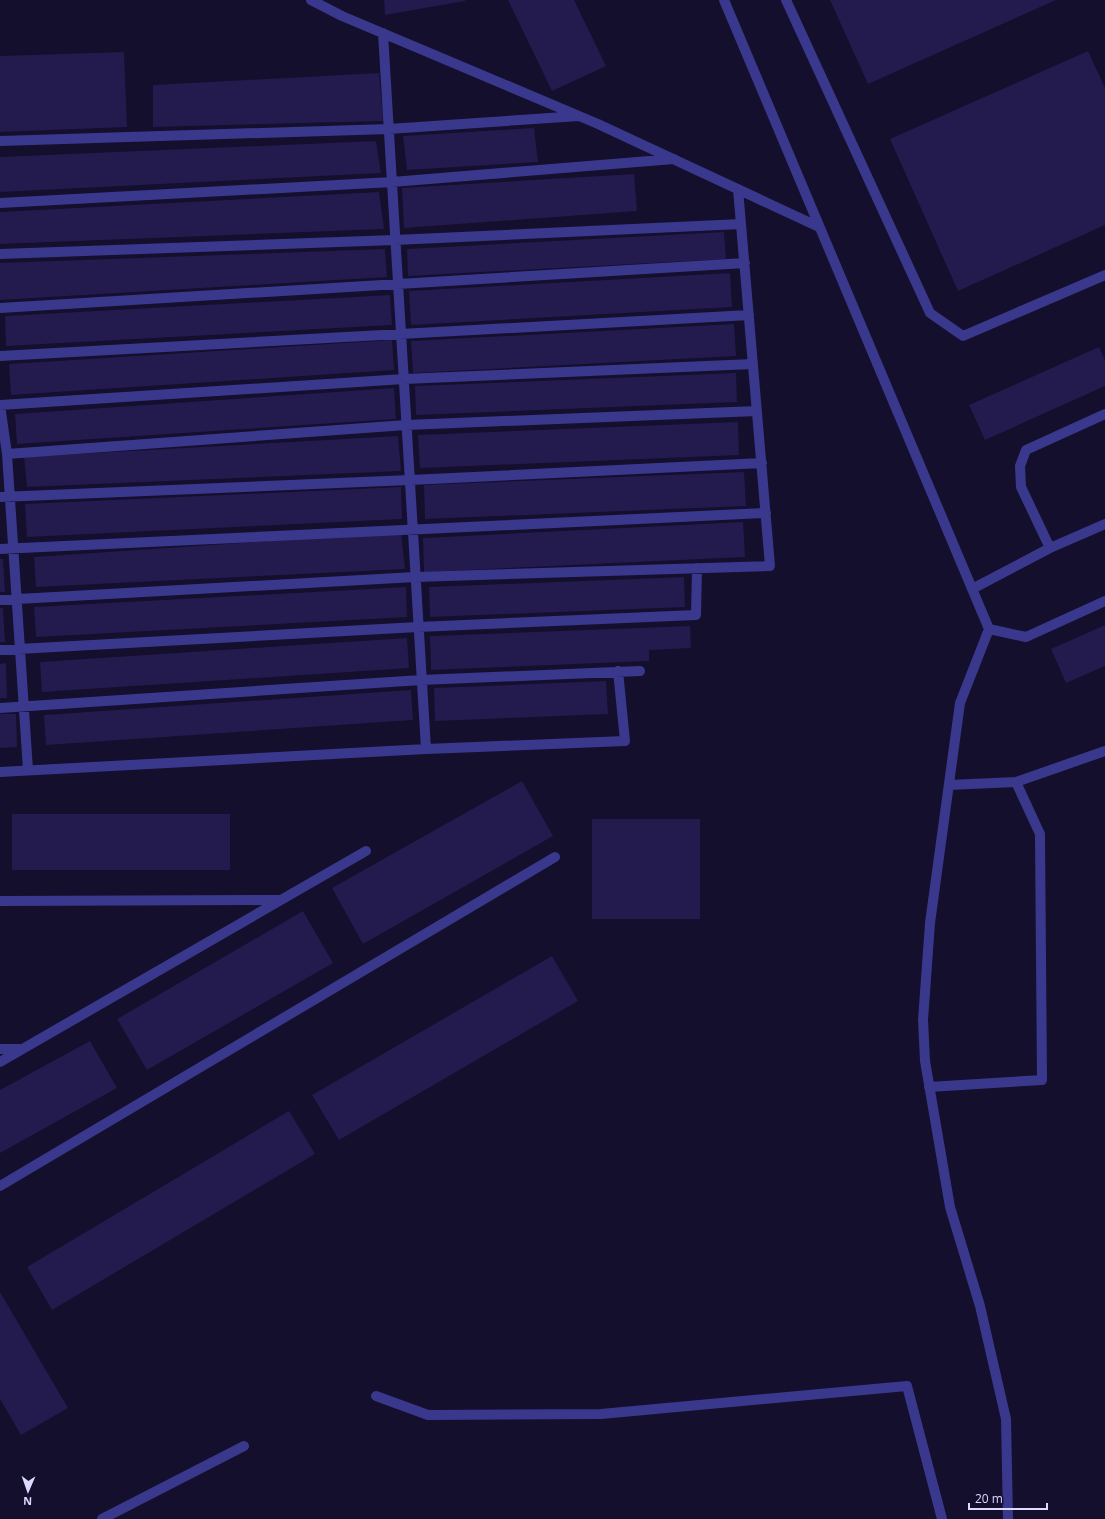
<svg xmlns="http://www.w3.org/2000/svg" width="1105" height="1519" viewBox="0 0 1105 1519" font-family="'Open Sans',sans-serif">
	<style>
		.building { fill: #231a4e }
		.lines { fill: none; stroke-linecap: round; stroke-linejoin: round }
		.minor { stroke: #39388d; stroke-width: 10 }
	</style>
	<rect width="100%" height="100%" fill="#130f2c"/>
	<path class="building" d="M384 0H465V1L385 15Z
		M508 0H574L606 66 552 91Z
		M830 0H1056L868 84Z
		M1088 51 1105 88V225L958 291 890 139Z
		M124 52 127 127 0 132V56Z
		M379 73 383 121 153 127V85Z
		M534 128 538 162 407 170 403 136Z
		M376 141 381 173 0 192V157Z
		M634 174 637 211 404 228 402 188Z
		M379 192 384 229 0 244V212Z
		M724 232 726 259 408 276 407 249Z
		M385 249 387 277 0 300V263Z
		M730 273 732 307 411 325 409 291Z
		M390 295 392 325 6 346 5 316Z
		M734 324 736 356 413 373 411 341Z
		M392 340 394 370 11 395 9 364Z
		M1099 347 1105 360V386L985 440 969 405Z
		M736 373 737 402 416 415 415 386Z
		M394 388 396 419 17 444 15 414Z
		M738 422 739 455 420 468 418 435Z
		M398 436 401 471 27 487 24 457Z
		M744 472 746 506 425 519 424 485Z
		M401 487 402 519 27 537 25 504Z
		M743 522 745 557 424 572 423 538Z
		M401 532 405 569 36 587 34 557Z
		M0 559H3L5 592H0Z
		M684 577 685 607 430 617 429 587Z
		M406 587 407 617 36 637 34 607Z
		M0 608H3L5 642H0Z
		M1105 625V666L1066 683 1051 649Z
		M690 626 691 648 649 650V661L431 670 430 636Z
		M407 638 409 668 42 692 40 662Z
		M6 663 7 698H0V664Z
		M606 681 608 714 435 721 434 688Z
		M411 690 413 720 46 745 44 715Z
		M0 714H16L17 747 0 748Z
		M522 781 553 836 363 944 332 888Z
		M12 814H230V870H12Z
		M592 819H700V919H592Z
		M303 911 333 963 147 1070 117 1019Z
		M552 956 578 1001 339 1140 312 1095Z
		M90 1041 117 1088 0 1153V1090Z
		M289 1111 315 1154 52 1310 27 1267Z
		M0 1292 68 1408 21 1435 0 1399Z"/>
	<g class="lines">
		<path class="minor" d="M311 0 342 16 598 124 819 227
			M724 0 989 629 960 703 930 923 923 1020 925 1061 950 1207 980 1306 1006 1419 1008 1519
			M786 0 930 313 963 336 1105 275
			M383 33 426 749
			M0 141 389 129 579 116
			M0 203 392 182 674 159
			M0 254 395 240 741 224
			M0 308 745 263
			M0 356 749 315
			M0 405 404 379 753 364
			M0 405 7 454 28 770
			M7 454 406 425 757 411
			M0 497 410 480 762 463
			M1050 548 1021 487 1020 466 1026 450 1105 414
			M0 549 766 513
			M972 589 1050 548 1105 524
			M0 600 415 577 770 566 738 189
			M989 629 1026 637 1105 601
			M0 650 418 627 696 615 697 568
			M0 708 421 680 640 671
			M0 772 426 749 625 741 618 671
			M949 785 1016 782 1105 751
			M0 901 280 900
			M0 1049H20
			M0 1062 366 851
			M929 1087 1042 1080 1040 834 1016 782
			M0 1186 555 857
			M376 1396 428 1415 601 1414 907 1386 942 1519
			M102 1519 244 1446"/>
	</g>
	<g transform="translate(28 1491) rotate(182)" stroke="#130f2c" stroke-width="3" paint-order="stroke">
	<path d="M0-3L7 15L0 10L-7 15Z" fill="#dddaff"/>
	<text y="-6" font-size="11" font-weight="bold" text-anchor="middle" fill="#dddaff">N</text>
	</g>
	<path d="M969 1503v6h78v-6" fill="none" stroke="#dddaff" stroke-width="2"/>
	<text x="975" y="1503" font-size="12" fill="#dddaff" stroke="#130f2c" stroke-width="3" paint-order="stroke">20 m</text>
</svg>
